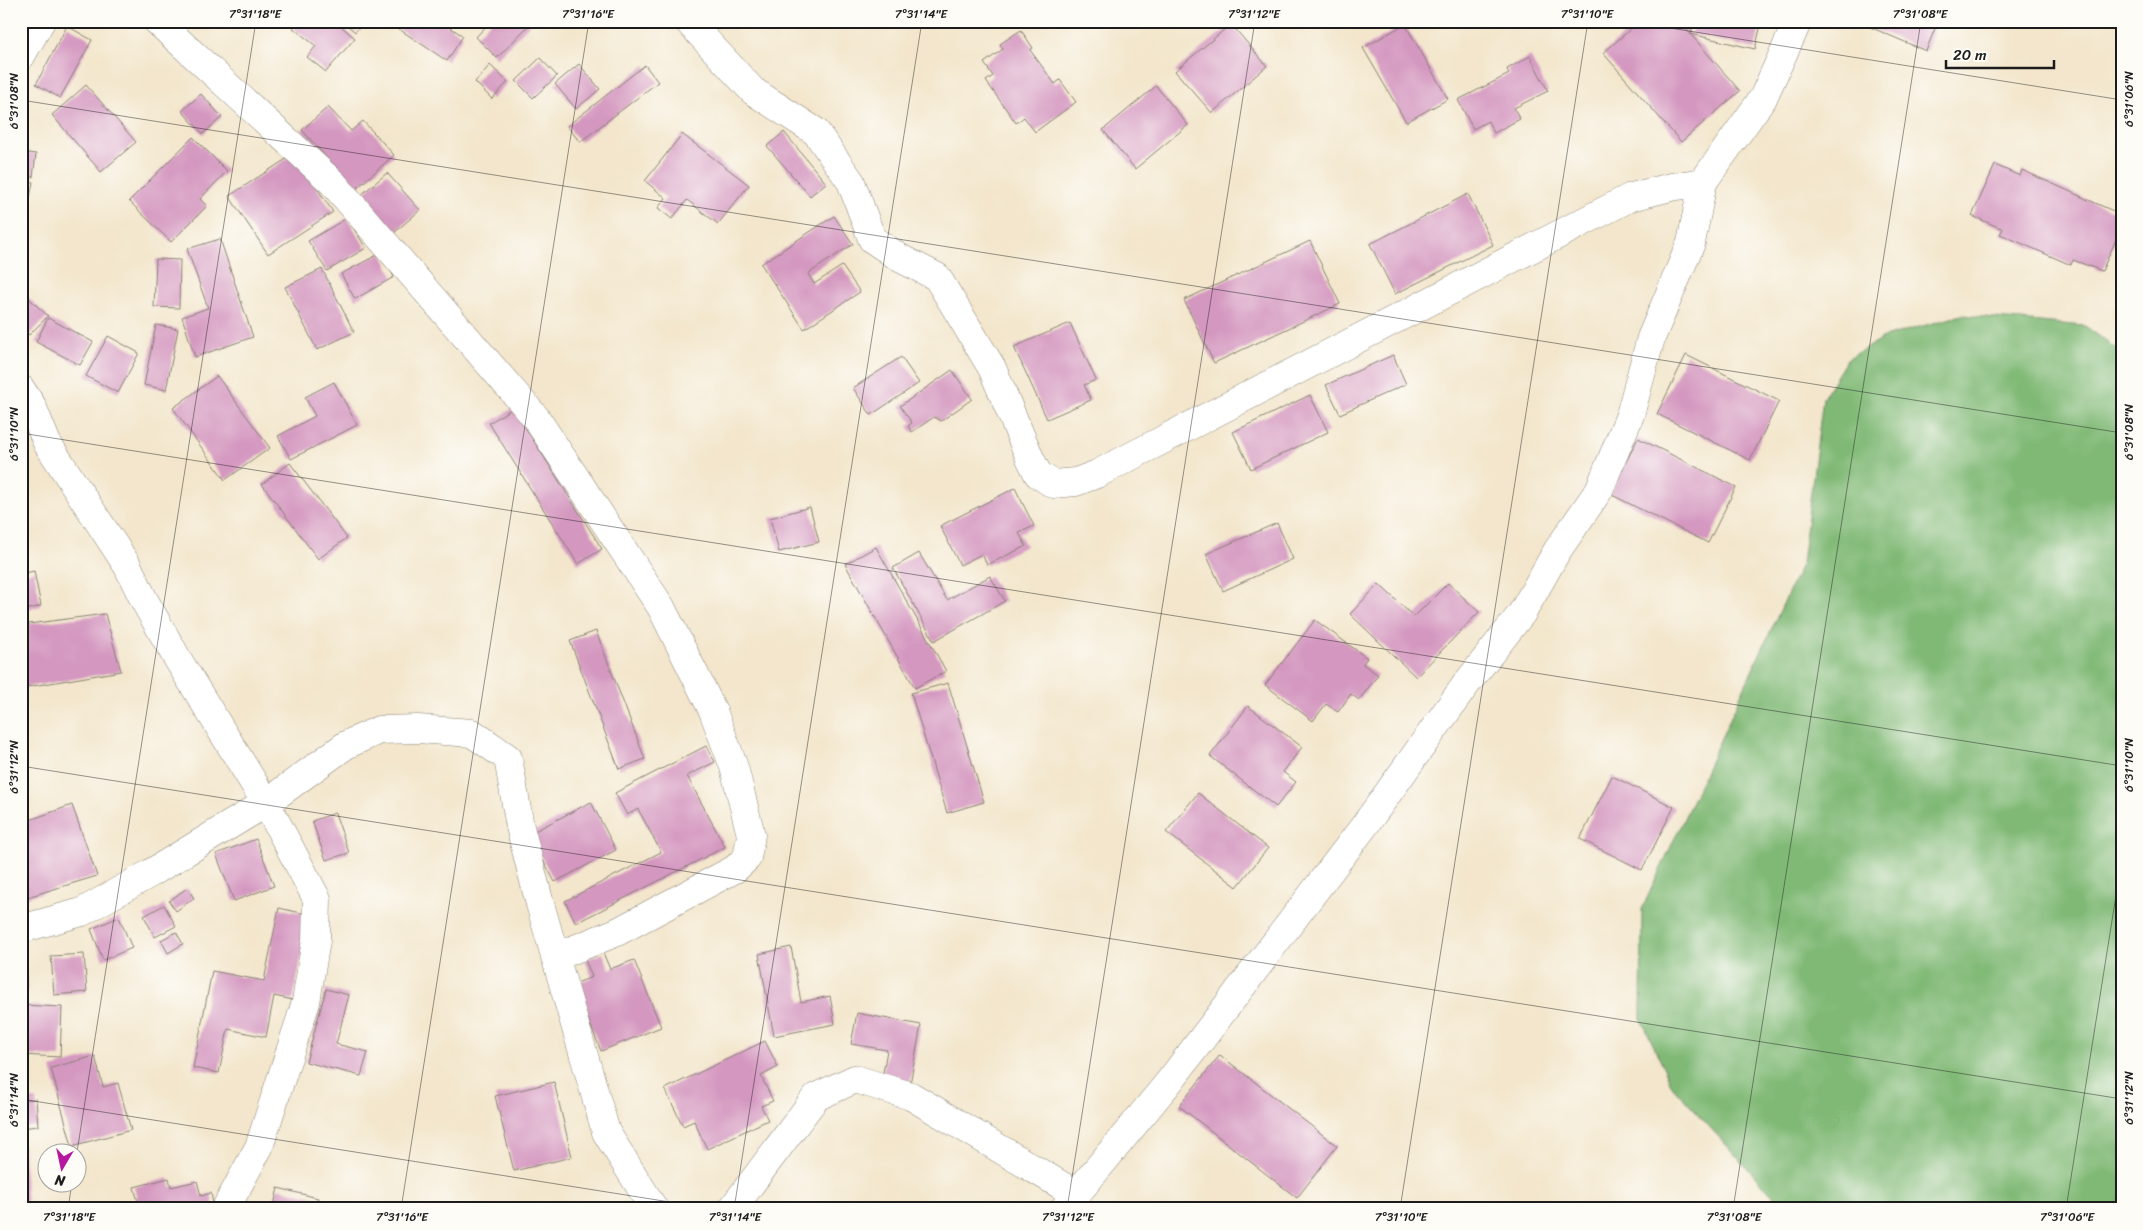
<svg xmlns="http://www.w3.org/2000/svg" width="2143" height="1230" viewBox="0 0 2143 1230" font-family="Sriracha,sans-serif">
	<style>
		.forest { fill: #80b976; stroke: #4e6a49 }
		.building { fill: #d497c0 }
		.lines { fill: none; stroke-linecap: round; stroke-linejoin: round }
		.street-casing { stroke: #888174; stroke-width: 29 }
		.street { stroke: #fff; stroke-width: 28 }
		.ticks { fill: none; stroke: #1c1c1c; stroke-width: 1; stroke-opacity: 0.45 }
		.neatline { fill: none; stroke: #1c1c1c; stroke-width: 2 }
		.ticks-label { font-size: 12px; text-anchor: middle; fill: #1c1c1c }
	</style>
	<rect width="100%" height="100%" fill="#fdfcf7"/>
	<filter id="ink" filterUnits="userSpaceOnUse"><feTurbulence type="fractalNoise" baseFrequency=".02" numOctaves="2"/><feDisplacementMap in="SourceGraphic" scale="10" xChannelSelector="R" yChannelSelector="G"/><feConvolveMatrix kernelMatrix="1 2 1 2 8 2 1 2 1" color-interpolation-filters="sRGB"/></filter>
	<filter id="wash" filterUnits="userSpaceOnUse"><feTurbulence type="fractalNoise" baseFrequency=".0096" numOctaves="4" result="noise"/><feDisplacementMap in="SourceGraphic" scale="20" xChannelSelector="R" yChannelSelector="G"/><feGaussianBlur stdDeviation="1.12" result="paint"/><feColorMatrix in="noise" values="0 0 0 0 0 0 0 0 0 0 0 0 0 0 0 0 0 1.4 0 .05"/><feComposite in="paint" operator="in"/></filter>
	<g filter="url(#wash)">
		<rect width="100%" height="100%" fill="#f3e6cc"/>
		<path class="forest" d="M1962 315 2085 326 2122 353V1189L2116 1209H1785L1672 1086 1641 1018 1642 909 1802 563 1823 398 1847 359 1887 336Z"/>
		<g id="blocks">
			<path class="building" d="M299 21H335L355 38 326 72 307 57 316 46 293 28Z
				M342 21H364L355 32Z
				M387 21H441L463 36 447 61Z
				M491 21H525L529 25 497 58 476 37Z
				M1640 21H1679L1740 91 1681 142 1603 53Z
				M1694 21H1762L1755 49 1691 34Z
				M1873 21H1938L1926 51 1870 27Z
				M1231 24 1267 66 1212 113 1175 71Z
				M1405 24 1448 99 1406 122 1363 48Z
				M67 26 92 40 60 98 36 84Z
				M1021 30 1033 48 1030 50 1055 84 1060 80 1076 102 1035 132 1024 117 1016 123 986 81 993 76 984 63 1003 49 1000 44Z
				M1530 56 1548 91 1514 108 1520 119 1494 133 1488 121 1473 129 1458 100 1509 74 1507 69Z
				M540 58 557 76 533 98 516 81Z
				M579 64 600 89 576 109 555 84Z
				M490 65 508 82 492 99 475 82Z
				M645 65 658 82 580 142 567 126Z
				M86 85 136 142 101 172 52 115Z
				M1156 86 1188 125 1135 169 1103 130Z
				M201 94 222 117 203 134 182 111Z
				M328 107 351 131 363 121 394 155 355 190 302 130Z
				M784 132 826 183 810 196 767 146Z
				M682 134 749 185 718 224 687 200 672 219 658 208 666 198 645 181Z
				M193 137 227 171 200 199 207 206 171 242 129 201Z
				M21 152 36 154 33 177 21 176Z
				M294 154 333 212 268 254 229 196Z
				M1995 165 2020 176 2022 170 2122 215V226L2102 271 2073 260 2071 265 2000 234 2003 229 1972 216Z
				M387 173 420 210 394 233 361 195Z
				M21 180 33 182 26 217 21 216Z
				M1468 194 1493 245 1395 294 1370 244Z
				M834 216 853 244 808 274 814 284 842 266 860 292 804 329 761 264Z
				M347 218 366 248 327 271 308 241Z
				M21 238 28 240 22 267H21Z
				M220 239 253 337 195 357 182 317 208 308 187 249Z
				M1310 241 1340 304 1214 363 1184 300Z
				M381 253 394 277 355 299 341 274Z
				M156 259 180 260 179 308 154 307Z
				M322 269 354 332 317 350 285 287Z
				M22 292 48 316 29 335 21 327Z
				M48 318 93 342 80 365 36 342Z
				M1070 323 1096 380 1084 385 1091 400 1047 419 1014 347Z
				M156 325 178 329 166 390 144 385Z
				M108 336 139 353 118 393 86 376Z
				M1393 355 1406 384 1340 414 1326 385Z
				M1686 355 1779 401 1750 460 1657 414Z
				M901 357 919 383 871 415 853 388Z
				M952 370 972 399 941 421 934 417 912 432 908 426 912 423 900 406Z
				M217 376 270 448 225 480 173 408Z
				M334 382 357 425 291 459 278 436 315 416 305 397Z
				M1310 395 1328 432 1251 469 1233 432Z
				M513 408 602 549 578 564 489 423Z
				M1638 438 1736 487 1708 543 1610 494Z
				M290 463 347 538 318 559 262 484Z
				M1015 488 1034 526 1019 533 1026 546 987 565 982 554 960 565 940 526Z
				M810 507 819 542 779 552 770 518Z
				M1277 523 1293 559 1223 591 1206 554Z
				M876 547 946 671 915 688 845 564Z
				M919 553 947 600 990 576 1005 601 934 641 893 568Z
				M34 571 41 606 21 611V574Z
				M1448 583 1479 612 1416 677 1350 614 1379 584 1414 617Z
				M105 614 121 671 21 688V625Z
				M1315 620 1367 658 1363 664 1378 675 1359 700 1351 694 1338 712 1326 704 1313 721 1265 685Z
				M596 631 645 759 619 769 570 641Z
				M948 683 984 802 947 813 911 693Z
				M1248 706 1302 747 1283 772 1296 782 1276 807 1210 756Z
				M706 746 715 762 687 776 725 847 576 923 565 901 661 852 638 809 627 815 615 793Z
				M1612 776 1674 807 1642 870 1580 839Z
				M1198 793 1268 848 1237 887 1166 832Z
				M591 802 616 850 555 882 529 834Z
				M72 805 97 876 21 899V823Z
				M335 813 349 853 326 860 312 821Z
				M256 839 274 886 234 901 216 854Z
				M187 888 194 898 176 911 169 901Z
				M164 905 176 926 155 937 144 916Z
				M279 908 310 915 293 1000 274 996 266 1037 228 1029 219 1073 193 1068 212 971 264 981Z
				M119 917 132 948 103 960 91 929Z
				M176 932 183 944 168 953 161 940Z
				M791 947 801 1002 830 996 835 1024 774 1036 759 954Z
				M603 953 610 969 634 960 661 1027 601 1051 574 984 592 977 585 960Z
				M21 954H26V990H21Z
				M84 954 87 992 54 995 51 956Z
				M326 989 349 995 336 1044 368 1052 361 1076 306 1062Z
				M21 1005 62 1007 60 1057 21 1055Z
				M857 1013 921 1025 910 1084 882 1079 887 1050 851 1044Z
				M765 1041 778 1067 761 1076 773 1101 761 1106 768 1120 707 1149 694 1121 683 1126 665 1089Z
				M1220 1055 1337 1146 1297 1198 1179 1106Z
				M95 1056 103 1087 118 1083 131 1130 72 1146 51 1068Z
				M554 1082 572 1157 514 1171 495 1096Z
				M36 1099 38 1126 21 1128V1100Z
				M21 1140H23L27 1209H21Z
				M169 1178 171 1187 197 1181 201 1196 211 1193 214 1209H140L134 1187Z
				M278 1188 318 1198 316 1209H273Z"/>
		</g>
	</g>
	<g filter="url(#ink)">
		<use href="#blocks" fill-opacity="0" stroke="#888174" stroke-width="1"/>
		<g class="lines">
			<defs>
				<path id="street" d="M157 21 333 183 536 418 661 607 713 711 734 767 751 835 747 858 735 869 617 932 555 957
					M688 21 753 91 816 132 851 182 872 239 900 258 937 277 992 368 1030 458 1038 474 1053 484 1076 482 1097 474 1631 197 1671 187 1703 182
					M21 56 41 21
					M21 389 32 406 47 443 127 565 144 600 177 658 266 803 317 899 316 940 306 1002 259 1147 227 1206
					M21 929 82 912 151 873 266 803 346 745 379 730 418 729 472 733 508 758 520 827 540 904 606 1132 654 1209
					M732 1209 816 1097 855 1079 911 1096 1076 1194
					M1064 1209 1169 1082 1365 825 1467 683 1522 613 1557 551 1599 490 1630 415 1651 338 1691 243 1703 182 1763 98 1798 21"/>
			</defs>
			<use href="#street" class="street-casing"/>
			<use href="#street" class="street"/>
		</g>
	</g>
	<path class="ticks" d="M1626 21 2122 100M21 100 2122 433M21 433 2122 766M21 766 2122 1099M21 1099 714 1209M77 1152 256 21M68 1209 72 1182M401 1209 589 21M734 1209 922 21M1067 1209 1255 21M1400 1209 1588 21M1733 1209 1921 21M2066 1209 2122 858"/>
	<rect width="2143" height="1230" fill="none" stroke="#fdfcf7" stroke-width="55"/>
	<g transform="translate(62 1168) rotate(189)"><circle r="24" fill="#fdfcf7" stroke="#a3a29f"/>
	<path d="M0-4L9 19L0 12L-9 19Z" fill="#b5179e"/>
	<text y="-8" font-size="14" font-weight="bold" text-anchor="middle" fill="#1c1c1c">N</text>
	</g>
	<path d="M1946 60v8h108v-8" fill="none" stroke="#1c1c1c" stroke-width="2.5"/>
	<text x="1953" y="60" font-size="15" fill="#1c1c1c" stroke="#fdfcf7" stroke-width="4" paint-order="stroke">20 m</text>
	<rect x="28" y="28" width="2088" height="1174" class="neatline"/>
	<g class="ticks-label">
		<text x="255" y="18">7°31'18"E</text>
		<text x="588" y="18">7°31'16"E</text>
		<text x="921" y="18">7°31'14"E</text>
		<text x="1254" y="18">7°31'12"E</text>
		<text x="1587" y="18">7°31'10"E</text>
		<text x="1920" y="18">7°31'08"E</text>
		<text transform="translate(2129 99) rotate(-90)" y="4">6°31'06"N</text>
		<text transform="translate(14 101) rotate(-90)" y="4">6°31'08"N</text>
		<text transform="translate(2129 432) rotate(-90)" y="4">6°31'08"N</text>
		<text transform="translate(14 434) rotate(-90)" y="4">6°31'10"N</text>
		<text transform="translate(2129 765) rotate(-90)" y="4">6°31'10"N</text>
		<text transform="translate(14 767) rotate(-90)" y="4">6°31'12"N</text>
		<text transform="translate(2129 1098) rotate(-90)" y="4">6°31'12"N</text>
		<text transform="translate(14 1100) rotate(-90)" y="4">6°31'14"N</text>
		<text x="69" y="1221">7°31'18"E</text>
		<text x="402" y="1221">7°31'16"E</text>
		<text x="735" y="1221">7°31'14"E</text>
		<text x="1068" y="1221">7°31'12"E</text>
		<text x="1401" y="1221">7°31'10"E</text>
		<text x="1734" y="1221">7°31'08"E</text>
		<text x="2067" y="1221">7°31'06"E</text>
	</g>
</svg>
